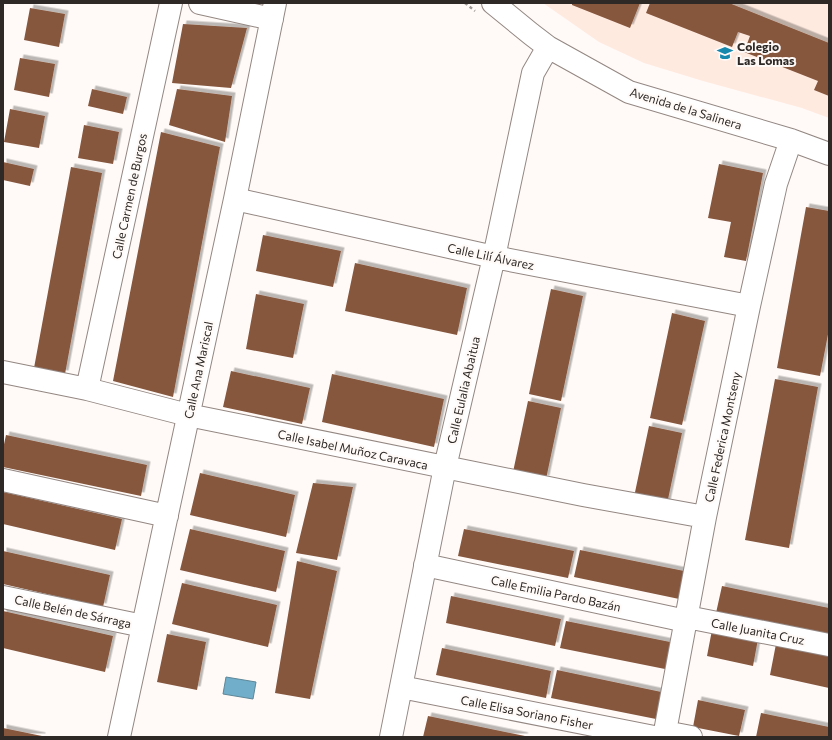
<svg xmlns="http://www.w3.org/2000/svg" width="832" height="740" viewBox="0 0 832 740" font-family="Commissioner,sans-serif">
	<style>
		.built { fill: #ffeae0 }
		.water { fill: #71aec9; stroke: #5d8698 }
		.building { fill: #86563d; filter: url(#shadow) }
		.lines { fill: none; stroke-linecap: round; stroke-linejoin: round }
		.minor-casing { stroke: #938782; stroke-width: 24 }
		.path { stroke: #9c9794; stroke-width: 2.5; stroke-dasharray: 3 3; stroke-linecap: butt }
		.minor { stroke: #fff; stroke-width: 22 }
		.labels { text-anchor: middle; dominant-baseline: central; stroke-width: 4; stroke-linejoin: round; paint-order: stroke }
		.poi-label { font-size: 12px; font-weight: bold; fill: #2e2927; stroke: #fffaf7; text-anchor: start }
		.street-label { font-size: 12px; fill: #2e2927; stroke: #fffaf7 }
	</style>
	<defs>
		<filter id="shadow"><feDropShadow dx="3.5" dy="-3.5" stdDeviation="0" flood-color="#0004"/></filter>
	</defs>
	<rect width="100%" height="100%" fill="#fffaf7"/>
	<path class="built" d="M543 3H829V118L802 108 703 81 644 63 599 42Z"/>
	<path class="water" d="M226 677 256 682 253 699 223 694Z"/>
	<path class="building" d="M572 3H640L630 28 572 5Z
		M650 3H729L829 43V96L814 90 818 81 744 52 750 36 738 32 732 47 646 13Z
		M30 8 65 14 59 47 24 40Z
		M183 24 247 28 231 88 172 83Z
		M20 58 55 64 49 97 14 90Z
		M92 89 127 97 123 114 88 106Z
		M177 89 232 96 225 142 169 125Z
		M10 109 45 116 39 148 4 142Z
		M84 125 119 132 113 164 78 158Z
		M161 132 220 147 173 397 113 381Z
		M3 162 34 169 30 186 3 180Z
		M719 164 763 173 746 261 724 257 731 222 708 218Z
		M71 167 102 173 65 374 34 368Z
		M806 207 829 211V329L820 376 777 368Z
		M263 235 341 251 333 287 256 271Z
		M355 263 467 288 457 335 345 311Z
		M551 289 583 296 561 401 529 394Z
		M256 294 304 304 293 358 246 349Z
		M672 313 705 321 682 425 650 418Z
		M231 371 310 388 302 424 223 407Z
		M332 374 444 399 434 447 322 422Z
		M775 379 818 387 789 548 745 540Z
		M528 401 561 408 546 479 513 472Z
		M649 426 682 433 667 504 634 497Z
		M6 435 147 465 141 496 3 467V449Z
		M200 473 295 495 286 537 190 515Z
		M313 483 353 487 337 560 296 553Z
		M3 492 122 519 115 550 3 524Z
		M190 529 285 551 276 592 180 570Z
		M464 529 574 551 568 578 458 556Z
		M580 550 689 572 684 600 574 577Z
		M3 551 110 575 103 607 3 584Z
		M297 561 337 571 310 699 275 693Z
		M182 583 277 605 268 647 172 624Z
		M722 586 829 608V636L716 613Z
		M451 596 561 619 555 646 446 623Z
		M3 611 113 636 105 672 3 648Z
		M566 621 675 643 670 670 560 648Z
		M712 630 758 639 753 666 707 656Z
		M167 634 206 642 197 690 157 682Z
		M776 644 829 655V688L770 675Z
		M442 648 551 671 546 698 436 675Z
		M557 670 666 693 661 720 551 698Z
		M698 700 745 710 739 736 693 727Z
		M761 713 829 727V737H756Z
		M428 716 525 736 524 737H423Z
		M3 728 42 736V737H3Z"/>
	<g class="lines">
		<defs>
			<path id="minor" d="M200 3 272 19
				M493 3 531 34 548 47 629 92 791 140 829 154
				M235 199 494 257 749 306
				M3 372 87 389 188 415 583 495 705 517
				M87 389 171 3
				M3 480 167 516
				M425 565 686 621
				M3 597 143 626
				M687 617 829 645
				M401 687 654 737
				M665 732 691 737
				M119 737 235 199 275 3
				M391 737 445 467 494 257 533 73 548 47
				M664 737 705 517 749 306 776 184 791 140"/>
		</defs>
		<use href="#minor" class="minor-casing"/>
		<path class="path" d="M465 3 475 11"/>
		<use href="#minor" class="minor"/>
	</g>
	<defs>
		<symbol id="school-bare" viewBox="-9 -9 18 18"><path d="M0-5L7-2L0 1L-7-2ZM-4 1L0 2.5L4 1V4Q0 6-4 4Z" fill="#1687ad" stroke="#fffaf7" stroke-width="2.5" paint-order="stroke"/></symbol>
	</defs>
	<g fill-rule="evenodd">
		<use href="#school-bare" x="714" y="42" width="22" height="22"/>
	</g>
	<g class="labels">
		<g class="poi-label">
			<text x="737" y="46">Colegio<tspan x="737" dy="14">Las Lomas</tspan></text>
		</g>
		<g class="street-label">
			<text transform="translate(686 108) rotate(17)">Avenida de la Salinera</text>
			<text transform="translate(129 196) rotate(-78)">Calle Carmen de Burgos</text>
			<text transform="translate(491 256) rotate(12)">Calle Lilí Álvarez</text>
			<text transform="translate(198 370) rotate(-78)">Calle Ana Mariscal</text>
			<text transform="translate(463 390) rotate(-77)">Calle Eulalia Abaitua</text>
			<text transform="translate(722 437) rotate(-78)">Calle Federica Montseny</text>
			<text transform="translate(353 449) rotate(12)">Calle Isabel Muñoz Caravaca</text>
			<text transform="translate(556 593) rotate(12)">Calle Emilia Pardo Bazán</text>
			<text transform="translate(73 611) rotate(12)">Calle Belén de Sárraga</text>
			<text transform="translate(758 631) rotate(11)">Calle Juanita Cruz</text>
			<text transform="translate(527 712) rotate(11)">Calle Elisa Soriano Fisher</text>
		</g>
	</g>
	<rect width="832" height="740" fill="none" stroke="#2e2927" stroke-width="8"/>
</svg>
